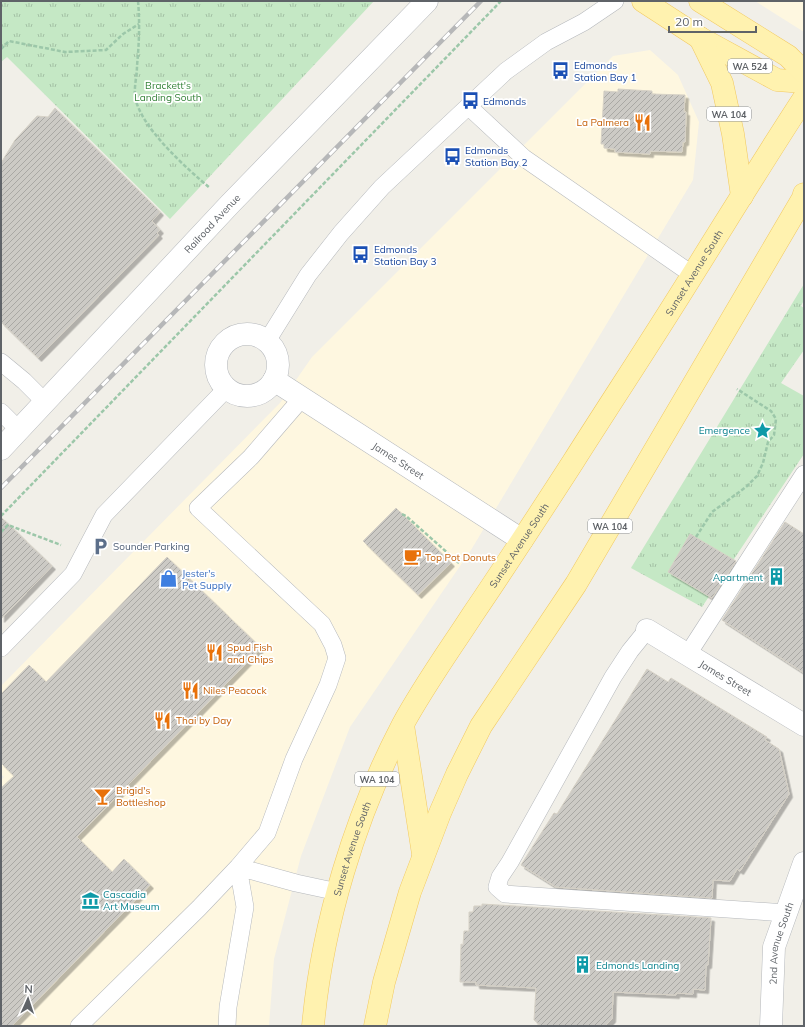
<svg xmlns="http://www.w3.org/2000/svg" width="805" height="1027" viewBox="0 0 805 1027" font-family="Mulish,sans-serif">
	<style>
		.commercial { fill: #fef7e0 }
		.park { fill: url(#park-tufts) }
		.building { fill: url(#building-hatch); stroke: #d6d1c6; filter: url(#shadow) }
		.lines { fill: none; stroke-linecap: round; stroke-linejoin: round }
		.service-casing { stroke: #b5b8bc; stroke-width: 18 }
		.minor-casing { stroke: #b5b8bc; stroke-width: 23 }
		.tertiary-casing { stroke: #b5b8bc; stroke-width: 23 }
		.primary-casing { stroke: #f2c960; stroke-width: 23 }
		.path { stroke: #9cc7a9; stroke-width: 2.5; stroke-dasharray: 4 2; stroke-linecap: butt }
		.service { stroke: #fff; stroke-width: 17 }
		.minor { stroke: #fff; stroke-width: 22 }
		.tertiary { stroke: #fff; stroke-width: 22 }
		.primary { stroke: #fff2af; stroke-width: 22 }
		.rail-casing { stroke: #b6b7b8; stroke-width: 4.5 }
		.rail { stroke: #fff; stroke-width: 3; stroke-dasharray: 9; stroke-linecap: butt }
		.labels { text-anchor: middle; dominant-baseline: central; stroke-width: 3.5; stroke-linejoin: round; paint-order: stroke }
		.shield { fill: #fff; stroke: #8f9295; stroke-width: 1 }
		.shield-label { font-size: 9px; font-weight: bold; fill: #5f6368 }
		.transit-label { font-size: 10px; fill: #164399; stroke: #fff; text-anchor: start }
		.park-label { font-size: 10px; fill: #348238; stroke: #fff }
		.food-label { font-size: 10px; fill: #c56008; stroke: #fff; text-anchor: start }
		.street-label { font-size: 10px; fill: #5f6368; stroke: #fff }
		.culture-label { font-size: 10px; fill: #0d838f; stroke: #fff; text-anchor: end }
		.service-label { font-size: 10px; fill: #4e5e75; stroke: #fff; text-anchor: start }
		.shop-label { font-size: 10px; fill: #366cbe; stroke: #fff; text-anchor: start }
	</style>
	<defs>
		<pattern id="park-tufts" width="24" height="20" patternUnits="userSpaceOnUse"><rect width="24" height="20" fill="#c5e8c5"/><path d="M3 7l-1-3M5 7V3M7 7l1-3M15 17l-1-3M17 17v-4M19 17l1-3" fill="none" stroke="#a3c0a4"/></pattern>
		<pattern id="building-hatch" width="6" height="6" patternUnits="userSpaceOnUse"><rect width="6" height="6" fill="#cccac5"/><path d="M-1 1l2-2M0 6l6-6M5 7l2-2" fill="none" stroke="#a9a8a4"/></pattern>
		<filter id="shadow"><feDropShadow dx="3.5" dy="3.5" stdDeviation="0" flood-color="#0004"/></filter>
	</defs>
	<rect width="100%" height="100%" fill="#f1efe8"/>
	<path class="commercial" d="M755 1H804V32Z
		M650 50 678 75 699 122 693 180 471 550 350 727 301 856 274 959 269 1026H1V780L4 777 1 774V686L280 403 312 357 613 56Z"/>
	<path class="park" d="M1 1H374L170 219 7 57 1 62Z
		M804 284V300L801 306 804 308V350L781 383 804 396V454L702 607 631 568Z"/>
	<path class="building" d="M618 89 652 91V94L685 95 684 112H686L685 142H683L682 152 650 151V154L615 152V149L604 148V144H601L604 91 618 92Z
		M55 108 160 212 152 221 160 230 157 233 159 235 38 358 1 322V163L15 140 37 116 48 117Z
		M396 508 451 563 418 595 363 541Z
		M1 517 52 566 1 619Z
		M785 522 804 534V673L722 620Z
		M690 534 736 561 712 598 668 572Z
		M167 557 261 648 77 837 112 872 124 859 150 885 12 1026H1V788L14 776 1 763V694L29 665 46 682Z
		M647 669 668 682 671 678 767 737 765 740 779 749 789 794 740 871 737 869 730 881 713 880 712 898 556 887 521 865 554 813 557 814Z
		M482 904 711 918 708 965H706L705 990 693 989V994L676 993V995L613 992 612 1019 605 1026H541L534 1020 536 988 476 985V982H460L461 944 463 945 464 931H469V912H473L474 906H482Z"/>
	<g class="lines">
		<defs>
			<path id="service" d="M468 106 524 158 693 275
				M267 341 308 275 341 233 382 187 506 71 546 42 584 22 615 1
				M1 362 24 381 45 402
				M1 412 19 430
				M647 630 630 651 613 677 510 862 500 877 497 887 505 894 786 913
				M1 648 73 574 104 515 227 388
				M688 654 804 474
				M79 1026 199 908 238 867 267 833 294 759 328 685 337 658 333 645 322 624 198 508 251 457 302 398
				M227 1026 228 1007 245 907 238 867 296 883 338 892"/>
			<g id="minor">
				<circle cx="247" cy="365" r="31"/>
				<path id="s1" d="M274 380 522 540"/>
				<path id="s2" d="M647 630 804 725"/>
				<path id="s3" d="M771 1026 774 947 804 863"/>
			</g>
			<g id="tertiary">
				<path id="s4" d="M1 449 230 204 427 1"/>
			</g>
			<g id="primary">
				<path d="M643 1 700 38 777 80 804 82"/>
				<path d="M700 1 788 56 804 72"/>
				<path d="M700 38 722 83 733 134 742 196"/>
				<path d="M403 725 423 854"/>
				<path id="s5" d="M313 1026C322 925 355 816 402 726 423 687 449 651 473 614 507 564 540 513 573 462 613 399 654 337 693 274 730 215 766 156 804 98"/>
				<path d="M375 1026 384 982 410 892 440 813 457 774 481 726 576 584 803 198 804 194"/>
			</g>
		</defs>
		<use href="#service" class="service-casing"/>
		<use href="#minor" class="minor-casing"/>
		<use href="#tertiary" class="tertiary-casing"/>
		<use href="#primary" class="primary-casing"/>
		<path class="path" d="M138 1C140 23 139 44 137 66 137 75 134 87 135 96 139 126 187 169 210 188
			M1 49 9 41 65 52 106 50 123 34 139 24
			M402 514 406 516 459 563
			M1 516 501 1
			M1 532 8 525 61 545
			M696 537 712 512 746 487 757 476 763 463 768 442 774 435 776 419 771 411 737 389"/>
		<use href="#service" class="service"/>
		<use href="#minor" class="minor"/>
		<use href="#tertiary" class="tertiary"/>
		<use href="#primary" class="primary"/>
		<defs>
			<path id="rail" d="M1 488 481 1"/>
		</defs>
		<use href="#rail" class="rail-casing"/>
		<use href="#rail" class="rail"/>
	</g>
	<defs>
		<symbol id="bus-bare" viewBox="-9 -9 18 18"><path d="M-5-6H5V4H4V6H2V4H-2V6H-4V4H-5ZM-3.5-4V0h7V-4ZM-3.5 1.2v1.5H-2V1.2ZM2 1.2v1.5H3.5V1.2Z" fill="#1a4fb4" stroke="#fff" stroke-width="2.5" paint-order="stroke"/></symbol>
		<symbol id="restaurant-bare" viewBox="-9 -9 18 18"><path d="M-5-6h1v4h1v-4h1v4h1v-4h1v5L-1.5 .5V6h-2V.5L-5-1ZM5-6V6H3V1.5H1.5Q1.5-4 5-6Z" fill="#e8710a" stroke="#fff" stroke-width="2.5" paint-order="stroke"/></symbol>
		<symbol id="sight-bare" viewBox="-9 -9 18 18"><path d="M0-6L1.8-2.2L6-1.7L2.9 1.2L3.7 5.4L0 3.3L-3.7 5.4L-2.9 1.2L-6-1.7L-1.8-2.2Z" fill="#0f9aa8" stroke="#fff" stroke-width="2.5" paint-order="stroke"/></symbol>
		<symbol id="parking-bare" viewBox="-9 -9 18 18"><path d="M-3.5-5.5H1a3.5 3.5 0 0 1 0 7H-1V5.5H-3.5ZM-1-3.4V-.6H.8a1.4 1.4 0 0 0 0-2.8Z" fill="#5c6f8a" stroke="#fff" stroke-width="2.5" paint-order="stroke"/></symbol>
		<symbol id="cafe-bare" viewBox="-9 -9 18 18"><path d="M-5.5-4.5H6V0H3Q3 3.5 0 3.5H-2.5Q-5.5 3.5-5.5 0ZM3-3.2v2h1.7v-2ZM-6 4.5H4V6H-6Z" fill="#e8710a" stroke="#fff" stroke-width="2.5" paint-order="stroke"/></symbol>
		<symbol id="building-bare" viewBox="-9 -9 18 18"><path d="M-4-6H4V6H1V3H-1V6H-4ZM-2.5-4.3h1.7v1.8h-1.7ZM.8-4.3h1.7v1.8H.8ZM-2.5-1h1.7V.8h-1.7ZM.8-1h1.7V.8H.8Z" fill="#0f9aa8" stroke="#fff" stroke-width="2.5" paint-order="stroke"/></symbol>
		<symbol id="shop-bare" viewBox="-9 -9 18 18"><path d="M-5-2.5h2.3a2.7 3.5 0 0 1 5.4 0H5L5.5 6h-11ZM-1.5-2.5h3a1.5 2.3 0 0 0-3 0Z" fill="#3f7fe0" stroke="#fff" stroke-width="2.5" paint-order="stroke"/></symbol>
		<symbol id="bar-bare" viewBox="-9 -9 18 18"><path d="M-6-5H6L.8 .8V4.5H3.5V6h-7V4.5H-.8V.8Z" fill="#e8710a" stroke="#fff" stroke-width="2.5" paint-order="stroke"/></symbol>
		<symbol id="museum-bare" viewBox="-9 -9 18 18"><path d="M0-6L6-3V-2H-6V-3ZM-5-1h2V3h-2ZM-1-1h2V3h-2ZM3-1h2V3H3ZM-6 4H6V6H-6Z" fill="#0f9aa8" stroke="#fff" stroke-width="2.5" paint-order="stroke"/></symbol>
	</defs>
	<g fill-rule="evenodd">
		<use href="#bus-bare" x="548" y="58" width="25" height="25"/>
		<use href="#bus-bare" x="458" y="88" width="25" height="25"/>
		<use href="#restaurant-bare" x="630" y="110" width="25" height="25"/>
		<use href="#bus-bare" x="440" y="144" width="25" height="25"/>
		<use href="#bus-bare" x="348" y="242" width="25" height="25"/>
		<use href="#sight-bare" x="750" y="418" width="25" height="25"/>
		<use href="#parking-bare" x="88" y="534" width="25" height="25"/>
		<use href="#cafe-bare" x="400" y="544" width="25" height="25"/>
		<use href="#building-bare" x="764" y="564" width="25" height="25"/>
		<use href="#shop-bare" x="156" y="566" width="25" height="25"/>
		<use href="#restaurant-bare" x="202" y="640" width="25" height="25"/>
		<use href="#restaurant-bare" x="178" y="678" width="25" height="25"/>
		<use href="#restaurant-bare" x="150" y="708" width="25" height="25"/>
		<use href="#bar-bare" x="90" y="784" width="25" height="25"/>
		<use href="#museum-bare" x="78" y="888" width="25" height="25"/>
		<use href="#building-bare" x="570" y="952" width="25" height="25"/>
	</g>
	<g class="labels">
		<g class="shield">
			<rect x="728" y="59" width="44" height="14" rx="3"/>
			<rect x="707" y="107" width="44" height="14" rx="3"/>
			<rect x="588" y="519" width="44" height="14" rx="3"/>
			<rect x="355" y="772" width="44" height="14" rx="3"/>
		</g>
		<g class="shield-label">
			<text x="750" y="66">WA 524</text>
			<text x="729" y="114">WA 104</text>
			<text x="610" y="526">WA 104</text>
			<text x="377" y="779">WA 104</text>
		</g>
		<g class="transit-label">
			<text x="574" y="65">Edmonds<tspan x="574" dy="12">Station Bay 1</tspan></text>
			<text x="483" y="101">Edmonds</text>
			<text x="465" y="150">Edmonds<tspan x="465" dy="12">Station Bay 2</tspan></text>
			<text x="374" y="249">Edmonds<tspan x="374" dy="12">Station Bay 3</tspan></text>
		</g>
		<g class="park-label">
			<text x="168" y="85">Brackett's<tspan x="168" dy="12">Landing South</tspan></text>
		</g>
		<g class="food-label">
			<text x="629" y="122" text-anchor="end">La Palmera</text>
			<text x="425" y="557">Top Pot Donuts</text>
			<text x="227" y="647">Spud Fish<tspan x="227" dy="12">and Chips</tspan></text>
			<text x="203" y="690">Niles Peacock</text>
			<text x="176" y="720">Thai by Day</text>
			<text x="116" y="790">Brigid's<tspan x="116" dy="12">Bottleshop</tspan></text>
		</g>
		<g class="street-label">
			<text stroke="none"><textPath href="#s4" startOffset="309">Railroad Avenue</textPath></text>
			<text stroke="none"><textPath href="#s5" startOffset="854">Sunset Avenue South</textPath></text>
			<text stroke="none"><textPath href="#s1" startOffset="148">James Street</textPath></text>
			<text stroke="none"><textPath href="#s5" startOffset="530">Sunset Avenue South</textPath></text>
			<text stroke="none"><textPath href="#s2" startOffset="92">James Street</textPath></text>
			<text stroke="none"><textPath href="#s5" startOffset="182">Sunset Avenue South</textPath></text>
			<text stroke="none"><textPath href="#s3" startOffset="84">2nd Avenue South</textPath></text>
		</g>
		<g class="culture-label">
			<text x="750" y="430">Emergence</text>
			<text x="763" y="577">Apartment</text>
			<text x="103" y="894" text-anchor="start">Cascadia<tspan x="103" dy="12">Art Museum</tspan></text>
			<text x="596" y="965" text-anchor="start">Edmonds Landing</text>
		</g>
		<g class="service-label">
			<text x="113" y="546">Sounder Parking</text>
		</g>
		<g class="shop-label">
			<text x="182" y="573">Jester's<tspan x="182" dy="12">Pet Supply</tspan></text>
		</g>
	</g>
	<rect width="805" height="1027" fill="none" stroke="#5f6368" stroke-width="4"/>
	<g transform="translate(28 999) rotate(3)" stroke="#ffffff" stroke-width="3" paint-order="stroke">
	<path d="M0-3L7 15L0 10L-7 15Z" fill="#5f6368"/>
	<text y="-6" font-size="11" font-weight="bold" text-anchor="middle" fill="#5f6368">N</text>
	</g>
	<path d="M669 26v6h87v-6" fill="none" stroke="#5f6368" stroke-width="2"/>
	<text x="675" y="26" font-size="12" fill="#5f6368" stroke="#ffffff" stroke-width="3" paint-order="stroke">20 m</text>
</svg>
